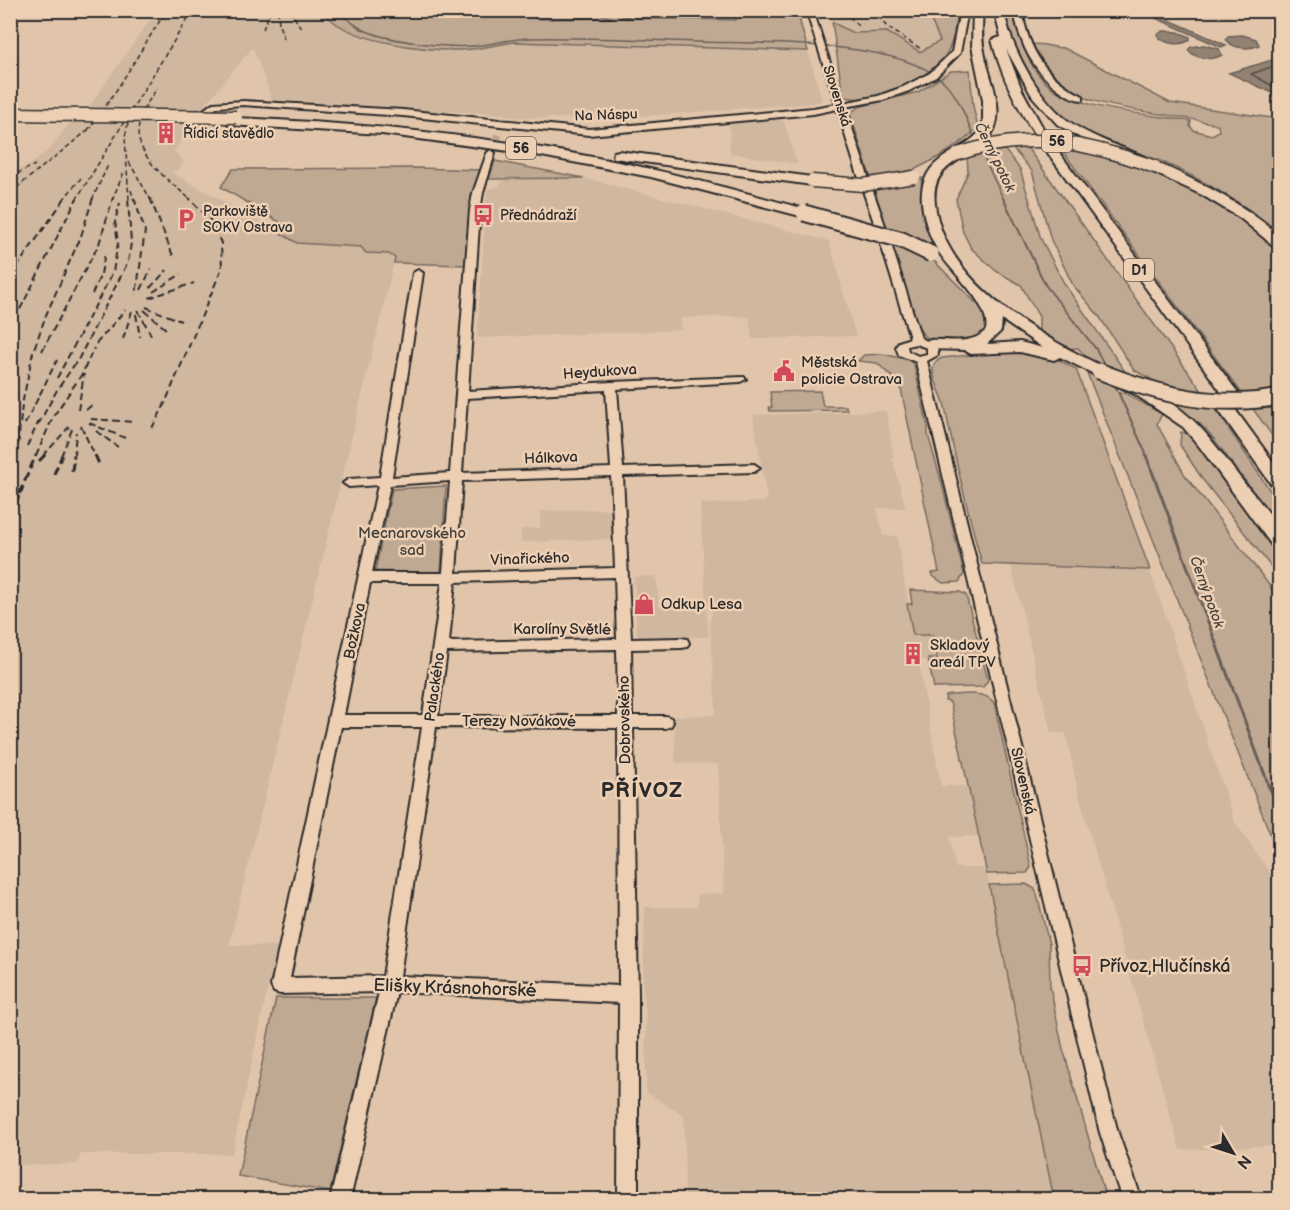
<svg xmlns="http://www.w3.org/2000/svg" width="1290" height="1210" viewBox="0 0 1290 1210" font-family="'Balsamiq Sans',sans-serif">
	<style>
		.built { fill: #d0b79f }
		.green { fill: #c0a993; stroke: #766a5f; stroke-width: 1.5 }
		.water { fill: #928273; stroke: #695f56; stroke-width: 1.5 }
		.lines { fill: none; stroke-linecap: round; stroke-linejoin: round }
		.shore { stroke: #544e48; stroke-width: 1.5 }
		.stream-far3 { stroke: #695f56; stroke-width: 1.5 }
		.stream-far2 { stroke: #695f56; stroke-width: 2 }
		.stream-far1 { stroke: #695f56; stroke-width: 3 }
		.stream { stroke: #695f56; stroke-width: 4 }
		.minor-tunnel { stroke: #bda691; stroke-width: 8; stroke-dasharray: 8 4; stroke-linecap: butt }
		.minor-casing { stroke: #2b2b2b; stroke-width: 4 }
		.highway-casing { stroke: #2b2b2b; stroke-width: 4 }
		.minor { fill: #edcfb3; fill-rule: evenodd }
		.highway { fill: #edcfb3; fill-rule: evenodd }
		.rail-far2 { stroke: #2b2b2b; stroke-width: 1.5; stroke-dasharray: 5 3; stroke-linecap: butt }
		.rail-far1 { stroke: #2b2b2b; stroke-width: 2; stroke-dasharray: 7 4; stroke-linecap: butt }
		.rail { stroke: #2b2b2b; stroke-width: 3; stroke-dasharray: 9 4.5; stroke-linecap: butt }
		.highway-bridge-far1-casing { stroke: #2b2b2b; stroke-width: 15; stroke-linecap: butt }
		.highway-bridge-casing { stroke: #2b2b2b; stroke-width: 19; stroke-linecap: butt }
		.highway-bridge-far1 { stroke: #edcfb3; stroke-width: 12 }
		.highway-bridge { stroke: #edcfb3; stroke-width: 15 }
		.labels { text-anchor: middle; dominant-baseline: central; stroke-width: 5; stroke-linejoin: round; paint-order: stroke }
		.far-street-label { font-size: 14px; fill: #2b2b2b; stroke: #edcfb3 }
		.far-poi-label { font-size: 14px; fill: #2b2b2b; stroke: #edcfb3; text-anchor: start }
		.shield { fill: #edcfb3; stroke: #655c54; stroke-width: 1.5 }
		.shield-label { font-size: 14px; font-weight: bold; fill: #2b2b2b }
		.far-water-label { font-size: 14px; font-style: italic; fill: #45413d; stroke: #edcfb3 }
		.poi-label { font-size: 15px; fill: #2b2b2b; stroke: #edcfb3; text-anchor: start }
		.street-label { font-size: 15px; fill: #2b2b2b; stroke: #edcfb3 }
		.park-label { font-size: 15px; fill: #413e3b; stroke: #edcfb3 }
		.near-poi-label { font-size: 18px; fill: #2b2b2b; stroke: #edcfb3; text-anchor: start }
		.near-street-label { font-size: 18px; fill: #2b2b2b; stroke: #edcfb3 }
		.district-label { font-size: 21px; font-weight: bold; letter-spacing: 1.5px; fill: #2b2b2b; stroke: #edcfb3 }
	</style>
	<rect width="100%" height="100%" fill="#e1c5ab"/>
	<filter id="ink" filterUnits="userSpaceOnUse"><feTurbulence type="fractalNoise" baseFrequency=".0167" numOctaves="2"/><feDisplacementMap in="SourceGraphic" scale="12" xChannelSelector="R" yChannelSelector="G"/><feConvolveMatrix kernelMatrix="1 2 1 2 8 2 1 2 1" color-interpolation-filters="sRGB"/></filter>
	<g filter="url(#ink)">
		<path class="built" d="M156 11H324L326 15 400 45 456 50 514 42 808 51 822 100 814 103 608 119 510 117 505 114 273 103 253 47 190 123 175 151 184 162 178 171 171 172 297 243 361 247 366 253 389 254 395 258 229 945 277 946 232 1154H81L77 1164 11 1165V174L31 164 50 149 69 124 86 111Z
			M827 11H927L940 41 920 52 887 32 853 33 832 22Z
			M783 119 797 164 730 153 729 122Z
			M584 178 829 241 856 336 752 339 749 317 734 316 681 318V330L477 338 487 190 497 187 505 180Z
			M886 411 894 458H892L906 508H877L883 536H897L913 635H933L938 660H918L941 786H969L980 836 949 837 956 868H986L1054 1199H685L684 1116 646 1092V1017L643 987 645 907H697L698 894 724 893 718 764 675 763V716L713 715 716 712 710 622 714 603H706L700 504 763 502 767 498 753 415Z
			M612 509V539L521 542V529L540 528 541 511Z
			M1011 565 1150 570 1235 822 1279 886V1145L1180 1150 1078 792 1066 733H1051Z
			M656 576 659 606H706L709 637 637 638 634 577Z"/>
		<path class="green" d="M512 11 537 19 613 18 583 11 653 10 620 18 736 20 735 11H797L808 51 514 42C495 45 477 50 459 50 426 51 341 41 324 11Z
			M927 11H957C955 26 954 43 945 56 930 78 869 107 843 96L832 22 853 33 887 32 920 52 940 41Z
			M1004 11H1012C1019 35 1026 63 1045 82 1074 111 1152 114 1191 121L1190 126 1193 130 1212 135 1219 131 1218 125C1173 111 1087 113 1054 79 1044 70 1037 56 1031 45 1042 42 1052 48 1064 48L1170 103 1279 119V232C1242 202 1202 179 1158 160 1126 147 1075 134 1052 108 1027 80 1013 46 1004 11Z
			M970 70 973 106 978 128C954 151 924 166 893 179L896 184 922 178C920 194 920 206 924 221 927 235 936 243 931 258L982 309 990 321 986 332C965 344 934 352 918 328L850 113 859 107 918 92 951 71Z
			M1008 143H1024L1204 394 1167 388 1134 370 1099 316 1073 285 1051 240 1032 171Z
			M1000 144 1020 169 1041 239 1065 285 1129 377 1090 361 1078 348 1065 349 1039 333V317L1021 285 996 271 971 248 963 232 956 199 968 172 967 154Z
			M1058 145 1139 163 1211 197 1256 229 1279 250V390L1243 395Z
			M495 161 584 178 489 179Z
			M417 168 480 170 469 212 465 265 394 263 395 258 389 254 366 253 361 247 297 243 277 231 286 226 221 187 233 169Z
			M1016 350 1053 357 1076 369 1150 570 982 564C968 512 955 460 945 407 943 395 932 380 933 367 934 362 938 360 942 358Z
			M883 354 909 360 914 365 928 427V435L942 484 964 574 959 582 943 583 933 576 932 573 939 572 900 384 877 363 858 361 864 355Z
			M1087 373 1116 387 1119 393H1125L1162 414 1157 424 1185 475 1279 598V849L1273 841Z
			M820 391 823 406H846L847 410 770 411 769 407H772L770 392Z
			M1162 397 1213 405 1279 504V526L1211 435 1197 421 1205 432 1187 414Z
			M1279 408H1280L1279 445 1253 409Z
			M1181 432 1193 435 1279 551V577L1203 480 1180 445Z
			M446 486 441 573 375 571 392 489Z
			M910 590 960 592 966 595 988 680 983 687 934 688 928 659H937L933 635H913L907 604H912Z
			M950 695C964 695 985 690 994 703L1031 867 1027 873 987 874 950 702 945 701 946 696Z
			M1026 884 1035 889 1037 894 1049 944 1050 986 1062 1045 1106 1199H1054L989 885Z
			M276 998H376L330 1192 238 1176Z"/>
		<path class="water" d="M1140 11H1149L1226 45 1221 47Z
			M1163 31 1178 32 1190 37V40C1180 46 1165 45 1157 35Z
			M1242 35 1256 39 1259 45C1249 50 1234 49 1226 40L1228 36Z
			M1204 45 1219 49 1222 55C1211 61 1196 59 1188 50L1191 47Z
			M1279 58V96L1229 73Z"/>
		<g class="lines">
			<path class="shore" d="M1280 64 1251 74 1280 90"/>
			<path class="stream-far3" d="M336 10C344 16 353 24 362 29 385 41 446 48 473 46 493 45 511 38 531 38 587 37 643 40 699 42 761 44 894 39 942 80 959 95 966 119 975 139
				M980 150 1004 200"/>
			<path class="stream-far2" d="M1003 198 1046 286 1096 349 1105 367
				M1114 383 1147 456"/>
			<path class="stream-far1" d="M1146 455 1269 786"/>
			<path class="stream" d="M1268 784 1280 807"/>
			<path class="minor-tunnel" d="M491 153 499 133"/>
			<defs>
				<path id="minor" d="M806 10H813L843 103 878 96 903 87 930 73 952 52 960 10H968L960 53 936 77 909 91 883 100 845 107 870 182 868 184 860 182 837 109 813 114 589 135 403 116 243 105 218 107 203 116 199 113 213 103 243 101 403 110 589 129 813 108 836 104Z
					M1014 10H1022C1028 50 1046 78 1083 96V100C1075 100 1068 96 1061 91 1033 72 1019 43 1014 10Z
					M491 150 495 153 483 193 480 210 468 391 611 382 744 377 746 379 740 382 617 389 623 468 754 464 760 468 754 472 623 476 631 639 682 638 687 639 689 643 687 647 682 648 631 649 632 716H666L671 718 673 722 671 726 666 728H633L638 995V1200H618L619 1003 397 992 350 1200H330L379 992 280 994 274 992 271 986 378 485 349 487 343 483 349 479 380 477 413 273 418 270 423 273 392 477 450 473 470 210 473 193 487 153ZM606 390 611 468 462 473 467 398ZM611 476 615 568 456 573 462 481ZM450 481 443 573H372L390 485ZM615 577 617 639 449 642 455 582ZM370 583H442L423 715H344ZM617 649 618 716H438L447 652ZM341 727H422L383 976 290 978ZM436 727 618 728 619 986 400 976Z
					M864 186 872 188 887 231 885 233 877 231 862 188Z
					M884 235 889 238 921 338 937 346 938 355 927 361 1093 1035 1118 1133 1142 1200H1122L1100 1133 916 362 899 355 896 347 899 342 910 338 879 238ZM916 344 927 348V354L918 356 908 351 907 346Z"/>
				<path id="highway" d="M973 10H983C982 24 981 38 984 51 987 73 1004 104 995 127 982 162 929 155 935 204 943 274 1019 323 1076 353 1109 371 1146 384 1176 406 1205 427 1223 456 1245 484 1253 494 1277 520 1280 531 1281 537 1280 544 1280 549L1273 547 1199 446 1183 427 1136 395 1060 357 1054 360 1020 352 971 354 964 350 929 349 921 344C932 332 967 351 986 330 991 305 954 275 940 254 932 242 927 229 924 215 921 201 920 188 927 175 939 152 969 149 983 127V100L972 46ZM1002 320 1043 348 1020 342 987 344 1001 331Z
					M994 10H1004C1010 47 1038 98 1067 120 1087 135 1111 143 1133 152 1185 175 1237 198 1280 236V248L1275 247 1240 218 1202 195 1084 140 1057 124 1032 96 1006 49 1022 90 1049 139 1239 394 1241 397 1239 400H1227L1037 138C1017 107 1001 76 992 40L1001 37Z
					M232 118C365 123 498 137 628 164 689 177 749 194 809 210L811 213 804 217 651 177 531 154 382 134 228 125V119Z
					M619 151 812 177 819 181 812 185 614 158 613 155 614 152Z
					M1223 400 1229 401 1280 471V490L1274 488 1215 405Z"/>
			</defs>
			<use href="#minor" class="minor-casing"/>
			<use href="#highway" class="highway-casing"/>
			<use href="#minor" class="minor"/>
			<use href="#highway" class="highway"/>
			<path class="rail-far2" d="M278 10 279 25 285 41
				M290 10 301 28
				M844 10 858 26
				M873 10 887 27 921 49
				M263 29 271 10
				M144 109C142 116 138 125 138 133 140 161 172 183 191 200
				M139 116 157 88
				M128 123 125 137 129 200
				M87 131C117 94 140 50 167 10
				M129 162 151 200
				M10 177 35 165
				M131 190 134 200
				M10 193 92 127
				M63 200 81 178
				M76 200 193 10
				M92 200 108 165
				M112 200 124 172"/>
			<path class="rail-far1" d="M134 198 145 231 136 295
				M150 198 173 256
				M10 277 65 198
				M150 288 167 270
				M141 290 151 269
				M153 292 181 274
				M92 294 101 274 105 253
				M149 298 194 283
				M146 307 181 321
				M138 310 151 335
				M144 310 167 330
				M136 314 140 337
				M10 329 77 198
				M123 339 132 311
				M96 344 125 310
				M42 351 99 244 113 198
				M57 378 113 272 118 243 115 221 120 203
				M78 410 84 374
				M86 410 92 405
				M91 419 133 422
				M89 423 125 438
				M25 424 57 360
				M38 425 57 390 79 358 128 262 131 243 128 198
				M81 426 95 456
				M152 428 163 408 222 268 221 243 211 221 189 198
				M96 431 118 447
				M27 446 40 419
				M17 456 22 405 33 352 46 315 81 236 93 198
				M36 456 53 417 82 374 94 348
				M43 456 69 427
				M61 456 73 427
				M74 456 76 432"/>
			<path class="rail" d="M95 455 99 464
				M39 461 45 455
				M72 471 74 455
				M54 474 62 455
				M10 489 17 455
				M19 494 36 455
				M10 517 23 487"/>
			<defs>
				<path id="highway-bridge-far1" d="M10 114 236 117
					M958 154C1029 130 1086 142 1155 167
					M812 181 863 185 914 177"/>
				<path id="highway-bridge" d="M804 213 902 240 931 254
					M1099 371C1159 395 1216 409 1280 397"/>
			</defs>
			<use href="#highway-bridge-far1" class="highway-bridge-far1-casing"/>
			<use href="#highway-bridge" class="highway-bridge-casing"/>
			<use href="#highway-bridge-far1" class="highway-bridge-far1"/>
			<use href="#highway-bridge" class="highway-bridge"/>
		</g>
	</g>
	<defs>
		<symbol id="building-bare" viewBox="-9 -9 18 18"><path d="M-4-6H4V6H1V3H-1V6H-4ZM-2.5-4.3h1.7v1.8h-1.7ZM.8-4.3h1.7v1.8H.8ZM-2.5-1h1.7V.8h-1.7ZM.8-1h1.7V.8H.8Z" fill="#d1495b" stroke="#edcfb3" stroke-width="2.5" paint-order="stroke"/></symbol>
		<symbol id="bus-bare" viewBox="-9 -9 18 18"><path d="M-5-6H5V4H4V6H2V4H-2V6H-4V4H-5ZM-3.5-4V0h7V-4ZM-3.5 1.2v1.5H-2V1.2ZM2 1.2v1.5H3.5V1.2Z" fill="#d1495b" stroke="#edcfb3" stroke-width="2.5" paint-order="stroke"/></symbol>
		<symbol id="parking-bare" viewBox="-9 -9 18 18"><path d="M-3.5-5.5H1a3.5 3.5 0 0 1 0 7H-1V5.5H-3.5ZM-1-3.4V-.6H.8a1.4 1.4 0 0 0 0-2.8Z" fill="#d1495b" stroke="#edcfb3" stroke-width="2.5" paint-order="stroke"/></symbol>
		<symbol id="civic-bare" viewBox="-9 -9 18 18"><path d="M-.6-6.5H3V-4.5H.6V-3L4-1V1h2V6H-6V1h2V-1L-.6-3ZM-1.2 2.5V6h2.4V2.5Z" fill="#d1495b" stroke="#edcfb3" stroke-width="2.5" paint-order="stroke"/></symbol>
		<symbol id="shop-bare" viewBox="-9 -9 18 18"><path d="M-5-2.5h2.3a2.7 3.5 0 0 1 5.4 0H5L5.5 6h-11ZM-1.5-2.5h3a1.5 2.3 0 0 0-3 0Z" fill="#d1495b" stroke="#edcfb3" stroke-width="2.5" paint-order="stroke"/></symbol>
	</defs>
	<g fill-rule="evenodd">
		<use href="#building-bare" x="151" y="118" width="30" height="30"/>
		<use href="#bus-bare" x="468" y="200" width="30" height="30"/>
		<use href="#parking-bare" x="171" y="204" width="30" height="30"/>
		<use href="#civic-bare" x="769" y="356" width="30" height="30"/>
		<use href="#shop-bare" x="629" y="589" width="30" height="30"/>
		<use href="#building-bare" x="898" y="639" width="30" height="30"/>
		<use href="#bus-bare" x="1067" y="951" width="30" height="30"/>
	</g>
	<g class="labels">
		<g class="far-street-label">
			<text transform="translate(837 96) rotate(72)">Slovenská</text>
			<text transform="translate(606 115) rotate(-2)">Na Náspu</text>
		</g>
		<g class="far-poi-label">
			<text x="183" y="133">Řídicí stavědlo</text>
			<text x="203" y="211">Parkoviště<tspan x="203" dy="16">SOKV Ostrava</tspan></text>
			<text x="500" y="215">Přednádraží</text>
		</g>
		<g class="shield">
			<rect x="1042" y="130" width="30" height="22" rx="4.5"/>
			<rect x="506" y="137" width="30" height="22" rx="4.5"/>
			<rect x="1124" y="259" width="30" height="22" rx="4.5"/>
		</g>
		<g class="shield-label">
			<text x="1057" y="141">56</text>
			<text x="521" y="148">56</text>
			<text x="1139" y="270">D1</text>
		</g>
		<g class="far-water-label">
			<text transform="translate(995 157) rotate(64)">Černý potok</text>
			<text transform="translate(1207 592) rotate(70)">Černý potok</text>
		</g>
		<g class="poi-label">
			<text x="801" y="362">Městská<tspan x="801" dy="17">policie Ostrava</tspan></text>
			<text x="661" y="604">Odkup Lesa</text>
			<text x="930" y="645">Skladový<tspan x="930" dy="17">areál TPV</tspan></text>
		</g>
		<g class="street-label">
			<text transform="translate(600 372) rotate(-4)">Heydukova</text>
			<text transform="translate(551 458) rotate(-2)">Hálkova</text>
			<text transform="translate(530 559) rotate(-2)">Vinařického</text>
			<text x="562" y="629">Karolíny Světlé</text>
			<text transform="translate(355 631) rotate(-78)">Božkova</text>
			<text transform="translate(435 687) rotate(-82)">Palackého</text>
			<text transform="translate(625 720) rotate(-91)">Dobrovského</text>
			<text x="519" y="721">Terezy Novákové</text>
			<text transform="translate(1023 781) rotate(77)">Slovenská</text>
		</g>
		<g class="park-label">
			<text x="412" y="533">Mecnarovského<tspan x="412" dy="17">sad</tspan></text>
		</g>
		<g class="near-poi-label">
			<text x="1099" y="966">Přívoz,Hlučínská</text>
		</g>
		<g class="near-street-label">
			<text transform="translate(455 988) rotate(2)">Elišky Krásnohorské</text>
		</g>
		<g class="district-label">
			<text x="642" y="790">PŘÍVOZ</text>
		</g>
	</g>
	<rect width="1290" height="1210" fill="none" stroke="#edcfb3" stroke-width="36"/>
	<rect x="18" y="18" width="1254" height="1174" fill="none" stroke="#2b2b2b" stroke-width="2" filter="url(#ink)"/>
	<g transform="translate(1233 1153) rotate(129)" stroke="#edcfb3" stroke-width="4.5" paint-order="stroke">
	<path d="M0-4.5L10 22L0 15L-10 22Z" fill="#2b2b2b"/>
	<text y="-9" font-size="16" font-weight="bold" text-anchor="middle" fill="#2b2b2b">N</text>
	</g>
</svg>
